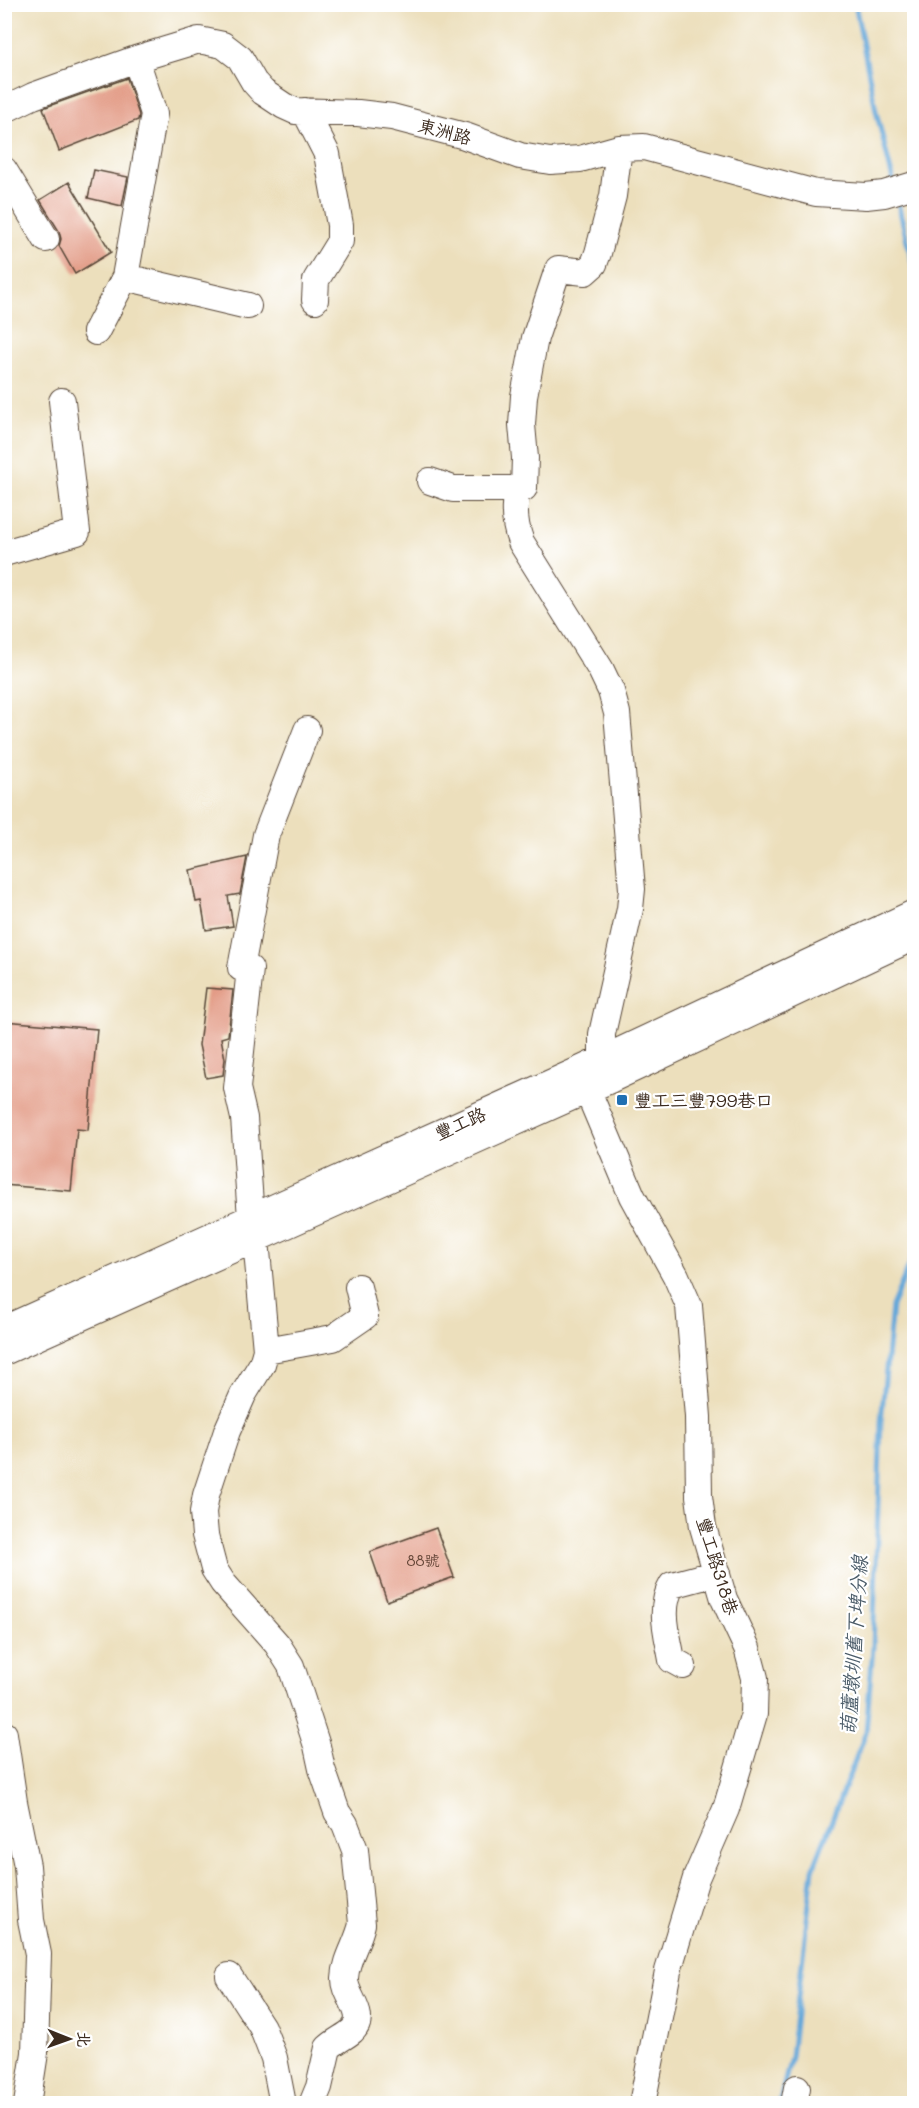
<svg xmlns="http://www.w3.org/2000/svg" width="919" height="2108" viewBox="0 0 919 2108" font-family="Mali,'LXGW WenKai TC',sans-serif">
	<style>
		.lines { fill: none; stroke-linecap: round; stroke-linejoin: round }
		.stream { stroke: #64a7d9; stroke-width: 5 }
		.building { fill: #e39c87 }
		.minor-casing { stroke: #564536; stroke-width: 28 }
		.minor { stroke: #fff; stroke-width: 26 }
		.poi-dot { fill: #1f6fb2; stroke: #fff; stroke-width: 2 }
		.labels { text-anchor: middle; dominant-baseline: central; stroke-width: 4.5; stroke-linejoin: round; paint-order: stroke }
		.number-label { font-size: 15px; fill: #654638 }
		.street-label { font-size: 18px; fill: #3b2a1e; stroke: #fff }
		.poi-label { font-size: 18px; fill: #3b2a1e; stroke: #fff; text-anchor: start }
		.water-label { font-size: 20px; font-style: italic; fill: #4b5c69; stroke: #fff }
	</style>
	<rect width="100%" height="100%" fill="#fff"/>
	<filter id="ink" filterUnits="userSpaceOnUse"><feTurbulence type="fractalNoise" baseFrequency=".0167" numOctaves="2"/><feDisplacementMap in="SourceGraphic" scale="12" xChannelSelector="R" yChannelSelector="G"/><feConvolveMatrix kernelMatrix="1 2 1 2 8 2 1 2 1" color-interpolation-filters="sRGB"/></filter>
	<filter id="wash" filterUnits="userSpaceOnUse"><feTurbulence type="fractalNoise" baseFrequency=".008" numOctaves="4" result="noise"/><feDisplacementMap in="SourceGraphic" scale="24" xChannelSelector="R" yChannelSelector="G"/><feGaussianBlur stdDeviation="1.35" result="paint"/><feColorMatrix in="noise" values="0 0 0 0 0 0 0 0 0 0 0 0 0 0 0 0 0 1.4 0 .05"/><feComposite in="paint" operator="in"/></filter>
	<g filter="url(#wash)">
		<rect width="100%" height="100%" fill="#ecdfbc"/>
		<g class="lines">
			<path class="stream" d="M855 4 876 111 894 184
				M897 199 914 270
				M779 2104 791 2057 813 1869 866 1732 873 1647 881 1422 892 1306 914 1254"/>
		</g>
		<g id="blocks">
			<path class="building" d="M127 78 139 115 138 120 59 151 43 108Z
				M94 170 128 177 122 206 88 198Z
				M69 182 111 252 75 274 59 246 61 239 59 231 40 200Z
				M247 857 240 894 228 896 233 926 206 930 201 901 196 902 190 870Z
				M206 988 233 990 228 1036 221 1038 225 1059 223 1075 206 1078 199 1045Z
				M4 1021 97 1029 88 1130 77 1129 71 1191 4 1185Z
				M436 1528 454 1577 387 1601 370 1552Z"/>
		</g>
	</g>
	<g filter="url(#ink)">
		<use href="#blocks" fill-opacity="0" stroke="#564536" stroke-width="1.5"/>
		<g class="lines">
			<defs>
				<path id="minor" d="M4 110 33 96 136 59 199 40 223 45 240 58 254 82 263 92 284 106 295 111 358 113 392 117 465 136 520 156 550 161 580 159 619 148 644 147 816 193 866 196 884 194 914 185
					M305 111 327 154 340 225V241L316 280 315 300
					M4 170 46 239
					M125 277 248 306
					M96 332 125 277 154 114 136 59
					M430 481 453 489H517
					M4 553 77 532 62 401
					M307 730 266 835 241 968 250 969 237 1088 244 1118 251 1218 256 1240 266 1350 262 1364 243 1395 227 1431 206 1495 203 1512 205 1535 214 1569 223 1583 277 1644 291 1666 317 1746 322 1769 337 1812 345 1824 355 1850 362 1924C358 1943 346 1958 345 1978 344 1996 369 2015 352 2031 345 2037 335 2041 328 2048L319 2087 312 2104
					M579 1070 632 1196 676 1276 689 1306 698 1417 699 1496 703 1527 724 1599 747 1648 755 1678 754 1714 726 1809 696 1878 668 1971 642 2104
					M610 1080 602 1058V1034L630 909 632 889 617 713 611 691 601 670 521 542C514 524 513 508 517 489L524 488 525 458 522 425 524 396 535 338 558 269 585 272 594 264 598 253 613 196 619 148
					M4 1329 579 1070 914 913
					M266 1350 333 1338 365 1316 358 1287
					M4 1352 610 1080 914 937
					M683 1666 672 1660C668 1636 658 1608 672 1585L717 1573
					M4 1734 14 1802
					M4 1803 14 1802 27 1866 31 1920 38 1954 35 2053 27 2104
					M229 1976 262 2027 274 2058 283 2104
					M794 2104 797 2088"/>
			</defs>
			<use href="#minor" class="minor-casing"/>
			<use href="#minor" class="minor"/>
		</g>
	</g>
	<rect class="poi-dot" x="616" y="1094" width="12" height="12" rx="3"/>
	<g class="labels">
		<g class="number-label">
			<text x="423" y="1560">88號</text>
		</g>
		<g class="street-label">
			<text transform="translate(445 131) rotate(15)">東洲路</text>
			<text transform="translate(460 1123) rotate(-24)">豐工路</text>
			<text transform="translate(718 1566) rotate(73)">豐工路318巷</text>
		</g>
		<g class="poi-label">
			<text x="634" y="1100">豐工三豐799巷口</text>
		</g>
		<g class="water-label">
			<text transform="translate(853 1645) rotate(-86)">葫蘆墩圳舊下埤分線</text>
		</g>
	</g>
	<rect width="919" height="2108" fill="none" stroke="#fff" stroke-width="24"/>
	<g transform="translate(69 2039) rotate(91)" stroke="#ffffff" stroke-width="4.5" paint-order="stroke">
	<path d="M0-4.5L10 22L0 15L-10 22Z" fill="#3b2a1e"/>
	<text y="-9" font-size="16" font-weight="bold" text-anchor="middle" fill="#3b2a1e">北</text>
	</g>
</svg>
